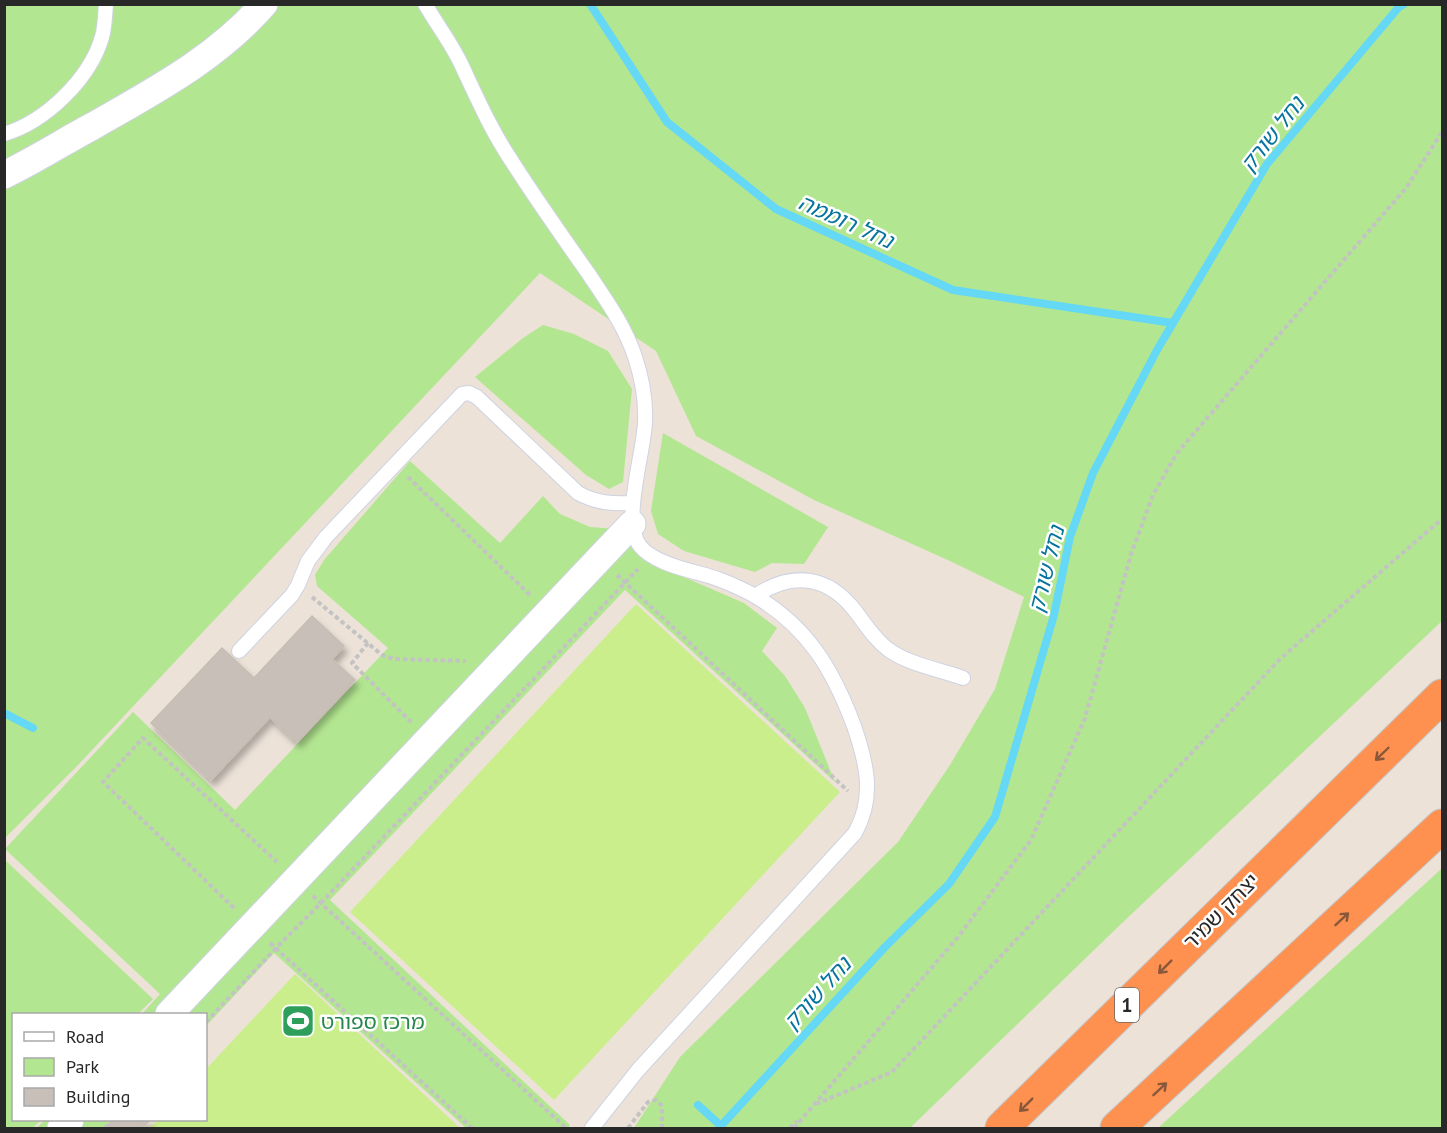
<svg xmlns="http://www.w3.org/2000/svg" width="1447" height="1133" viewBox="0 0 1447 1133" font-family="'PT Sans','Noto Sans Hebrew',sans-serif">
	<style>
		.green { fill: #b3e691 }
		.pitch { fill: #cbee8c }
		.lines { fill: none; stroke-linecap: round; stroke-linejoin: round }
		.stream { stroke: #64d8f5; stroke-width: 8 }
		.building { fill: #c7bfb8; stroke: #c7beb2; stroke-width: 1.5; filter: url(#shadow) }
		.lane-casing { stroke: #ced3e2; stroke-width: 16 }
		.street-casing { stroke: #ced3e2; stroke-width: 29 }
		.highway-casing { stroke: #c3c3c3; stroke-width: 35 }
		.path { stroke: #c3c3c3; stroke-width: 4; stroke-dasharray: 4.5 3; stroke-linecap: butt }
		.lane { stroke: #fff; stroke-width: 14 }
		.street { stroke: #fff; stroke-width: 27 }
		.highway { stroke: #ff9150; stroke-width: 33 }
		.oneway { stroke: #89573a }
		.labels { text-anchor: middle; dominant-baseline: central; stroke-width: 5; stroke-linejoin: round; paint-order: stroke }
		.shield { fill: #fff; stroke: #686868; stroke-width: 1.5 }
		.shield-label { font-size: 20px; font-weight: bold; fill: #282828 }
		.street-label { font-size: 21px; fill: #282828; stroke: #fff }
		.leisure-label { font-size: 21px; fill: #27864d; stroke: #fff; text-anchor: start }
		.water-label { font-size: 22px; font-style: italic; fill: #06749f; stroke: #fff }
	</style>
	<defs>
		<filter id="shadow"><feDropShadow dx="3.5" dy="6" stdDeviation="3" flood-color="#0004"/></filter>
	</defs>
	<rect width="100%" height="100%" fill="#ece2d8"/>
	<path class="green" d="M5 5H1442V621L1121 924 910 1128H634L680 1057 898 842 950 765 995 689 1024 597 950 561 814 500 696 436 656 351 540 273 77 766 5 838Z
		M543 325 574 334 608 351 632 389 623 482 609 489 586 475 475 377 523 338Z
		M663 433 828 527 804 564 772 563 755 572 684 551 658 534 651 511Z
		M410 461 500 543 543 496 560 514 590 527 617 529 642 559 744 603 777 628 762 651 785 676 805 708 835 782 625 590 330 900 570 1125 568 1128H466L274 953 206 1026V1014H142L160 994 5 849 133 712 235 810 388 648 317 586 315 575 324 560Z
		M5 860 153 999 138 1014H14V1120H41L33 1128H5Z
		M1442 868V1128H1158L1439 871Z
		M45 1120H117L108 1128H36Z"/>
	<path class="pitch" d="M636 604 840 792 554 1100 350 912Z
		M295 974 460 1128H149L158 1120H206V1069Z"/>
	<g class="lines">
		<path class="stream" d="M590 4 667 122 776 209 953 290 1173 323
			M4 713 33 728
			M698 1105 721 1126
			M719 1128 885 947 949 884 995 817 1054 615 1070 537 1093 473 1157 350 1267 164 1398 8 1404 4"/>
	</g>
	<path class="building" d="M312 616 344 646 332 659 355 680 297 742 270 717 211 780 151 723 222 648 254 678Z
		M113 1120H150L142 1128H105Z"/>
	<g class="lines">
		<defs>
			<path id="lane" d="M425 4C437 25 452 44 462 66 477 98 491 130 511 160 535 198 562 236 588 273 606 300 625 326 635 357 642 378 646 400 645 422 644 453 621 522 640 546 655 565 695 571 718 579 731 584 743 589 755 596 808 627 833 670 854 726 867 764 875 797 855 833L638 1070 592 1128
				M4 134C45 122 90 79 102 37 105 27 105 15 106 4
				M755 596C792 571 828 575 856 612 866 625 875 640 889 650 908 664 941 670 963 678
				M239 651 292 595 298 585 308 561 326 537 462 394 469 393 477 397 578 493C596 503 612 504 633 503"/>
			<path id="street" d="M4 175C35 160 63 142 93 126 154 91 217 58 264 4
				M169 1014 632 524
				M61 1128 70 1120"/>
			<path id="highway" d="M1002 1128 1442 696
				M1117 1128 1442 826"/>
		</defs>
		<use href="#lane" class="lane-casing"/>
		<use href="#street" class="street-casing"/>
		<use href="#highway" class="highway-casing"/>
		<path class="path" d="M408 477 530 595
			M617 575 848 791
			M312 597 382 655 394 659 466 661
			M368 643 352 663 411 722
			M313 896 566 1128
			M234 908 103 782 143 738 277 862
			M270 943 472 1128
			M206 1022 276 948 321 903 638 569
			M816 1104 892 1072 1281 658 1442 519
			M105 1128 113 1120
			M628 1128 648 1102 656 1100 662 1106V1128
			M790 1128 797 1121
			M794 1128 958 937 1031 840 1085 718 1131 554 1153 495 1177 453 1406 188 1442 132"/>
		<use href="#lane" class="lane"/>
		<use href="#street" class="street"/>
		<use href="#highway" class="highway"/>
	</g>
	<defs><path id="oneway-shaft" d="M-6 0H5M1.5-3L5.5 0L1.5 3" fill="none" stroke-width="1.6" stroke-linecap="round" stroke-linejoin="round" transform="scale(1.5)"/></defs>
	<g class="oneway">
		<use href="#oneway-shaft" transform="translate(1382 754) rotate(136)"/>
		<use href="#oneway-shaft" transform="translate(1342 919) rotate(-43)"/>
		<use href="#oneway-shaft" transform="translate(1165 967) rotate(135)"/>
		<use href="#oneway-shaft" transform="translate(1160 1089) rotate(-43)"/>
		<use href="#oneway-shaft" transform="translate(1026 1105) rotate(135)"/>
	</g>
	<defs>
		<symbol id="stadium-square" viewBox="-11 -11 22 22"><rect x="-9" y="-9" width="18" height="18" rx="4" fill="#2e9e5b" stroke="#fff"/><path d="M0-5a6.5 5 0 1 0 0 10a6.5 5 0 1 0 0-10ZM-3.5-1.8h7v3.6h-7Z" fill="#fff"/></symbol>
	</defs>
	<g fill-rule="evenodd">
		<use href="#stadium-square" x="279" y="1002" width="38" height="38"/>
	</g>
	<g class="labels">
		<rect class="shield" x="1115" y="988" width="24" height="34" rx="4.5"/>
		<g class="shield-label">
			<text x="1127" y="1005">1</text>
		</g>
		<g class="street-label">
			<text transform="translate(1221 911) rotate(-45)">יצחק שמיר</text>
		</g>
		<g class="leisure-label">
			<text x="321" y="1021">מרכז ספורט</text>
		</g>
		<g class="water-label">
			<text transform="translate(1272 134) rotate(-52)">נחל שורק</text>
			<text transform="translate(846 221) rotate(24)">נחל רוממה</text>
			<text transform="translate(1046 569) rotate(-76)">נחל שורק</text>
			<text transform="translate(817 993) rotate(-48)">נחל שורק</text>
		</g>
	</g>
	<rect width="1447" height="1133" fill="none" stroke="#282828" stroke-width="12"/>
	<rect x="12" y="1013" width="195" height="108" fill="#ffffff" stroke="#a9a9a9" stroke-width="1.5"/>
	<rect x="24" y="1032" width="30" height="9" fill="#ffffff" stroke="#a9a9a9" stroke-width="1.5"/>
	<text x="66" y="1043" font-size="18" fill="#282828">Road</text>
	<rect x="24" y="1058" width="30" height="18" fill="#b3e691" stroke="#a9a9a9" stroke-width="1.5"/>
	<text x="66" y="1073" font-size="18" fill="#282828">Park</text>
	<rect x="24" y="1088" width="30" height="18" fill="#c7bfb8" stroke="#a9a9a9" stroke-width="1.5"/>
	<text x="66" y="1103" font-size="18" fill="#282828">Building</text>
</svg>
